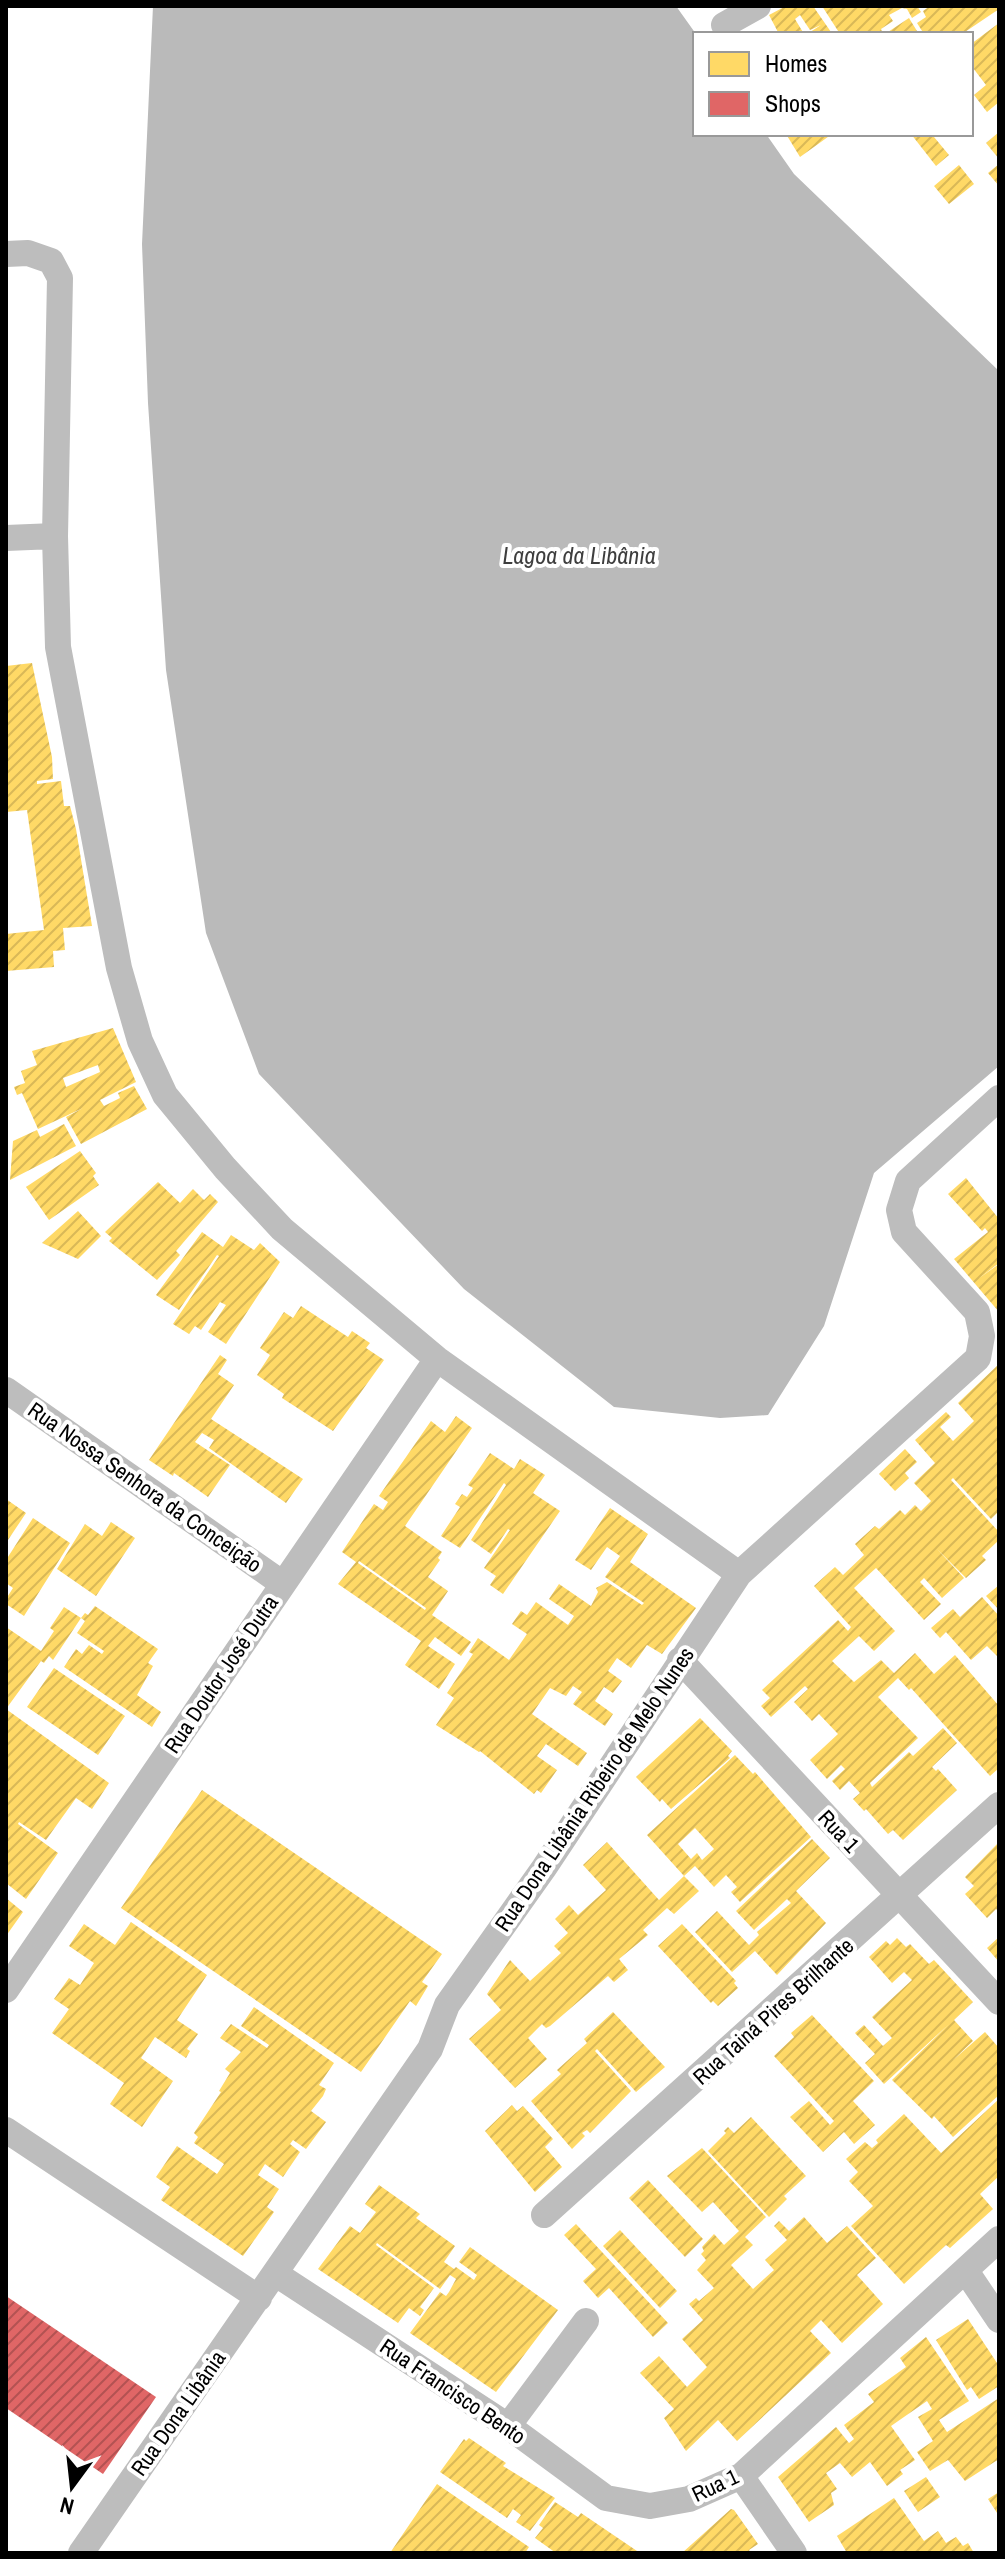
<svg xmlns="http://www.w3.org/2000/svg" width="1005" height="2559" viewBox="0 0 1005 2559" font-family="'Archivo Narrow',sans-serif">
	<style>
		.water { fill: #bababa }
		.homes { fill: url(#homes-hatch); fill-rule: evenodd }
		.shops { fill: url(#shops-hatch) }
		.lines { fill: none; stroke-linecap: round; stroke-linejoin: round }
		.street { stroke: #bdbdbd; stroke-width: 26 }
		.labels { text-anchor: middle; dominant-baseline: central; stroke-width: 8; stroke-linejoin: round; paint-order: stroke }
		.street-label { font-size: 22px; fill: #000; stroke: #fff }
		.water-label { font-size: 24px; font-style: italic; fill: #3e3e3e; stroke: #fff }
	</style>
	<defs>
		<pattern id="homes-hatch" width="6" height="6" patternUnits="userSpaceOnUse" patternTransform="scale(2)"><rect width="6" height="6" fill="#ffd966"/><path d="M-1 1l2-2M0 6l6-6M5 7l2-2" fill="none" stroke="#d9b857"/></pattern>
		<pattern id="shops-hatch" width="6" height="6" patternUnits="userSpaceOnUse" patternTransform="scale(2)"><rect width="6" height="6" fill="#e06666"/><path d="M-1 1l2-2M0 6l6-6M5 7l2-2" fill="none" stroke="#b35252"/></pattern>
	</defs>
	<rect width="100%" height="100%" fill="#fff"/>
	<path class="water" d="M153 6H676L696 34 695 134H766L794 174 999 371V1066L874 1173 824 1326 768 1415 720 1418 614 1407 464 1289 259 1074 206 933 166 670 148 403 142 244Z"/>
	<path class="homes" d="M786 6H813L831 32 807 34 821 25 810 30 800 15 795 19 804 34H779L769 15Z
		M822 6H917L921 12 912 18 907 9 902 8 889 15 893 21 881 29 883 34H840Z
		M930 6H999V9L962 34H924L917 23 926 17 923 11Z
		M909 18 917 31 912 34H885Z
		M999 23V102L987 112 974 95 986 85 973 68 971 70V44Z
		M999 132V159L986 143Z
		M786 134H832L800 157Z
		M911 134H939L934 137 949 155 936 166Z
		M999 164V186L988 173Z
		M959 165 974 184 949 204 934 186Z
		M32 663 52 757 53 779 37 781V784L61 781 64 806H70L76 829 92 926 63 928 65 950 53 951 54 967 6 971V934L44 930 27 810 6 812V666Z
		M113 1028 136 1082 100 1100 104 1106 120 1098 118 1093 134 1086 147 1109 81 1144 66 1117 83 1108 38 1129 22 1093 17 1095 14 1087 25 1083 21 1071 37 1065 32 1051ZM98 1065 100 1072 66 1087 63 1078Z
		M64 1124 76 1146 10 1180 13 1141 37 1130 40 1137Z
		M80 1151 96 1173 93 1176 99 1185 49 1220 26 1187Z
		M966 1178 999 1219V1263L978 1279 999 1264V1312L954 1259 988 1232 985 1228 982 1231 948 1194Z
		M158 1182 180 1203 193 1189 204 1200 210 1194 218 1202 176 1251 180 1255 157 1280 109 1241 112 1238 105 1232Z
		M78 1211 101 1236 78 1259 42 1243Z
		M202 1232 223 1247 231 1235 254 1250 260 1243 280 1262 226 1344 208 1332 226 1305 220 1302 201 1330 195 1326 189 1334 173 1324 219 1256 217 1255 179 1310 156 1295Z
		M301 1306 348 1337 352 1331 370 1343 366 1348 384 1360 333 1431 282 1398 284 1394 257 1375 270 1355 260 1348 284 1312 293 1318Z
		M220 1355 227 1360 218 1374 234 1385 211 1419 303 1479 286 1503 209 1448 214 1440 202 1433 195 1442 230 1465 208 1497 174 1473 173 1476 149 1460Z
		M999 1364V1511L991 1519 953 1478 951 1480 999 1532V1540L982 1556 986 1560 966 1578 937 1549 964 1578 942 1598 924 1578 920 1582 941 1604 924 1620 876 1568 854 1588 895 1631 874 1651 859 1636 832 1661 854 1682 881 1660 894 1673 915 1653 934 1674 955 1655 999 1706V1768L990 1776 911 1688 909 1690 898 1678 878 1697 918 1738 870 1783 872 1787 909 1752 913 1756 943 1728 957 1743 932 1767 936 1771 938 1769 957 1790 903 1840 893 1830 888 1834 866 1809 864 1811 853 1799 860 1793 849 1781 840 1790 832 1781 845 1769 841 1765 827 1779 810 1760 838 1734 819 1714 812 1721 794 1702 808 1689 805 1686 771 1717 761 1706 770 1698 762 1690 838 1620 848 1631 851 1627 814 1586 835 1567 843 1575 864 1555 855 1544 875 1526 879 1529 900 1510 905 1515 915 1505 921 1511 931 1501 914 1483 935 1463 915 1440 946 1412 951 1417 940 1427 953 1441 974 1421 958 1403Z
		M456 1416 472 1428 405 1526 442 1552 438 1558 440 1560 428 1577 448 1591 432 1615 471 1642 461 1656 435 1637 428 1646 455 1664 439 1689 405 1665 421 1641 338 1584 356 1562 342 1552 374 1504 383 1510 388 1502 379 1496 431 1421 445 1432ZM359 1561 426 1608 425 1610 358 1563Z
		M905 1449 917 1462 905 1473 909 1478 895 1491 879 1474Z
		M490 1453 514 1469 520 1459 545 1475 533 1493 560 1511 503 1594 490 1585 496 1576 484 1568 510 1530 508 1529 491 1554 471 1540 506 1485 504 1483 460 1548 441 1536 460 1507 455 1504 462 1494 467 1497 473 1488 468 1485Z
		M6 1499 26 1513 6 1543Z
		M610 1508 648 1534 630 1562 696 1608 662 1654 647 1645 631 1668 617 1658 608 1671 622 1681 613 1693 604 1687 595 1701 613 1714 605 1726 573 1704 582 1692 573 1686 566 1696 550 1688 532 1714 587 1753 578 1766 546 1744 537 1756 557 1770 541 1793 537 1790 534 1794 480 1751 479 1752 436 1725 454 1698 447 1693 473 1654 469 1652 478 1638 509 1660 527 1634 512 1624 521 1611 527 1615 536 1602 568 1625 574 1616 549 1599 559 1584 591 1606 598 1592 596 1588 607 1582 642 1605 644 1603 605 1577 620 1556 607 1547 591 1570 575 1560Z
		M33 1518 70 1543 24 1616 6 1604V1599L13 1588 6 1583V1560Z
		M111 1522 135 1538 96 1596 57 1569 85 1524 102 1536Z
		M999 1585V1610L986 1596Z
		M982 1597 999 1616V1658L987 1646 971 1660 946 1632 940 1638 931 1628 953 1609 960 1617Z
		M95 1606 158 1649 148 1663 153 1666 137 1695 161 1712 152 1727 64 1667 76 1649 82 1654 89 1645 102 1654 104 1651 77 1633 85 1621 81 1618 85 1613 88 1615Z
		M64 1607 81 1618 53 1660 49 1656 44 1663 41 1661 6 1709 109 1783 92 1809 76 1798 46 1840 19 1822 18 1824 58 1853 26 1899 6 1883V1627L41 1651 54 1631 50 1628Z
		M54 1668 125 1716 98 1755 27 1707Z
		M700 1718 732 1751 728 1756 730 1758 671 1809 662 1799 660 1802 636 1777Z
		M735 1755 753 1774 755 1772 811 1837 740 1902 731 1892 737 1887 726 1875 714 1887 695 1866 684 1876 647 1835ZM695 1828 714 1849 702 1860 697 1853 691 1859 678 1844Z
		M202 1790 442 1954 422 1982 428 1986 416 2006 410 2001 361 2072 121 1908Z
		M812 1839 830 1858 796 1891 826 1923 777 1975 755 1951 732 1972 695 1932 717 1911 749 1945 759 1935 757 1932 791 1903 787 1899 754 1930 736 1911Z
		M607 1842 659 1900 684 1876 699 1891 674 1914 667 1908 643 1930 648 1935 619 1959 628 1970 614 1982 608 1976 550 2026 546 2028 542 2024 528 2038 547 2059 515 2088 469 2039 501 2010 487 1994 510 1960 530 1981 561 1953 554 1946 568 1933 555 1919 569 1905 578 1915 606 1890 583 1865Z
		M999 1842V1912L996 1909 987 1918 965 1894 974 1886 965 1877Z
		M6 1898 23 1912 6 1936Z
		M131 1922 207 1975 177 2020 198 2034 187 2049 190 2051 186 2058 155 2037 141 2058 173 2081 142 2127 110 2104 124 2083 52 2033 69 2009 54 1999 69 1978 80 1985 94 1963 69 1946 84 1924 115 1945Z
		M682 1924 736 1981 734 1983 738 1988 718 2006 713 2001 711 2003 658 1946Z
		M999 1937V1962L987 1948Z
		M897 1938 906 1947 910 1944 929 1964 934 1960 973 2002 954 2020 973 2041 952 2061 985 2032 999 2048V2095L953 2137 934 2116 932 2119 892 2080 949 2024 884 2084 865 2063 875 2054 855 2033 864 2025 883 2046 892 2038 872 2017 912 1980 904 1972 892 1983 869 1957 886 1941 890 1945Z
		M254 2007 334 2063 319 2085 326 2089 323 2096 311 2111 326 2122 306 2149 293 2140 290 2144 300 2152 283 2177 265 2164 258 2175 279 2189 267 2207 274 2212 243 2256 161 2200 170 2187 156 2177 177 2146 217 2174 224 2164 194 2143 198 2137 194 2133 221 2092 219 2091 230 2073 225 2069 241 2052 220 2038 231 2024 267 2048 269 2045 241 2026Z
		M613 2012 665 2067 636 2092 597 2049 595 2051 631 2091 590 2133 587 2130 582 2133 585 2136 572 2149 531 2101 561 2074 557 2070 587 2043 584 2039Z
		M812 2015 874 2081 853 2101 875 2125 854 2144 844 2132 823 2152 790 2117 809 2101 830 2125 834 2121 774 2056 794 2037 791 2033Z
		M999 2099V2176L980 2194 993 2209 950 2248 946 2245 904 2284 851 2226 873 2206 849 2181 858 2172 846 2159 865 2142 872 2148 878 2143 876 2140 904 2114 941 2153Z
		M512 2105 517 2111 523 2106 553 2139 545 2147 562 2167 535 2192 485 2131Z
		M751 2117 806 2176 784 2196 787 2199 769 2217 708 2151 726 2133 724 2131 728 2127 734 2133Z
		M702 2148 766 2217 745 2237 753 2245 731 2265 753 2289 774 2270 765 2260 787 2240 774 2226 779 2221 789 2231 804 2217 827 2243 847 2226 876 2258 857 2275 883 2304 842 2343 821 2320 810 2331 831 2353 737 2441 718 2420 686 2451 664 2418 674 2409 640 2373 659 2356 687 2387 707 2367 682 2339 703 2320 689 2304 696 2298 699 2301 714 2288 697 2270 706 2260 701 2254 704 2251 702 2247 714 2234 724 2245 739 2231 713 2202 702 2212 667 2176Z
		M648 2180 703 2239 685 2257 629 2198Z
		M379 2185 420 2214 416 2218 455 2246 444 2262 454 2269 456 2267 474 2280 477 2275 459 2262 470 2247 558 2310 496 2392 410 2333 440 2292 446 2296 449 2292 456 2279 450 2275 440 2289 377 2243 376 2245 434 2288 420 2307 424 2310 420 2316 409 2308 398 2323 318 2269 350 2226 360 2233 376 2212 365 2204Z
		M576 2224 668 2323 653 2337 609 2288 598 2298 583 2281 596 2269 564 2235Z
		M620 2230 677 2291 660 2308 603 2246Z
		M968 2319 999 2366 997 2369 999 2386 979 2399 971 2387 967 2390 936 2340Z
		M926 2337 969 2401 939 2420 947 2432 999 2398V2459L965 2481 948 2460 930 2471 917 2452 933 2441 918 2417 932 2409 927 2401 891 2426 915 2460 900 2470 903 2474 887 2486 870 2462 852 2477 840 2463 826 2473 837 2489 831 2493 834 2505 809 2522 778 2477 836 2427 849 2443 854 2439 844 2425 874 2402 868 2394 906 2367 900 2358Z
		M469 2438 506 2463 503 2466 555 2498 530 2531 516 2522 521 2515 513 2509 507 2518 440 2472 464 2439 466 2441Z
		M926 2477 940 2497 918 2512 904 2491Z
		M437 2484 529 2547 525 2553H390Z
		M999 2492V2516L988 2499Z
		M894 2498 924 2541 938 2531 946 2543 956 2537 963 2546 968 2543 974 2553H847L837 2536Z
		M555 2502 578 2517 581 2513 640 2553H556L535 2538 543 2528 539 2525Z
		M731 2509 734 2510 758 2544 749 2550 751 2553H682Z"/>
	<path class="shops" d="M6 2296 156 2397 103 2474 6 2408Z"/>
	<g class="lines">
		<path class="street" d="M724 25 758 6
			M6 254 28 253 51 261 60 278 55 536 58 647 119 968 140 1041 165 1095 225 1168 282 1229 437 1359 739 1574
			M6 538 55 536
			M6 1390 283 1584
			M680 1660 999 2002
			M6 1990 437 1359
			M6 2130 259 2298
			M544 2215 999 1805
			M966 2271 999 2320
			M276 2274 508 2426 606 2498 650 2506 689 2499 741 2476 999 2239
			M508 2426 586 2321
			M741 2476 794 2553
			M81 2553 430 2049 447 2005 544 1868 739 1574 978 1358 982 1336 977 1312 904 1232 899 1210 908 1181 999 1098"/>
	</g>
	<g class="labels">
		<g class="street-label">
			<text transform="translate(145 1487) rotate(35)">Rua Nossa Senhora da Conceição</text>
			<text transform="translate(221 1674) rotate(-56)">Rua Doutor José Dutra</text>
			<text transform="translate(594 1789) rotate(-56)">Rua Dona Libânia Ribeiro de Melo Nunes</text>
			<text transform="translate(839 1831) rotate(47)">Rua 1</text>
			<text transform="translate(773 2011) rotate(-42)">Rua Tainá Pires Brilhante</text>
			<text transform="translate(453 2391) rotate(34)">Rua Francisco Bento</text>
			<text transform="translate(178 2413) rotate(-55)">Rua Dona Libânia</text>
			<text transform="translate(715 2485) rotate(-25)">Rua 1</text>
		</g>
		<g class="water-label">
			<text x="579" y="555">Lagoa da Libânia</text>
		</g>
	</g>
	<rect width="1005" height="2559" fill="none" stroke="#000000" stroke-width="16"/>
	<rect x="693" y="32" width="280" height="104" fill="#ffffff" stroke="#999999" stroke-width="2"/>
	<rect x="709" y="52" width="40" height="24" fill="#ffd966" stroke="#999999" stroke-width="2"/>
	<text x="765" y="72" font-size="24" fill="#000000">Homes</text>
	<rect x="709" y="92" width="40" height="24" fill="#e06666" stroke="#999999" stroke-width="2"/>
	<text x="765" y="112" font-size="24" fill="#000000">Shops</text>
	<g transform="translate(72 2487) rotate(195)" stroke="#ffffff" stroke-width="6" paint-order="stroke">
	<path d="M0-6L14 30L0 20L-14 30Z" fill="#000000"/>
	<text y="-12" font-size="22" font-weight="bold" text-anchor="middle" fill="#000000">N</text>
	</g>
</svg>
